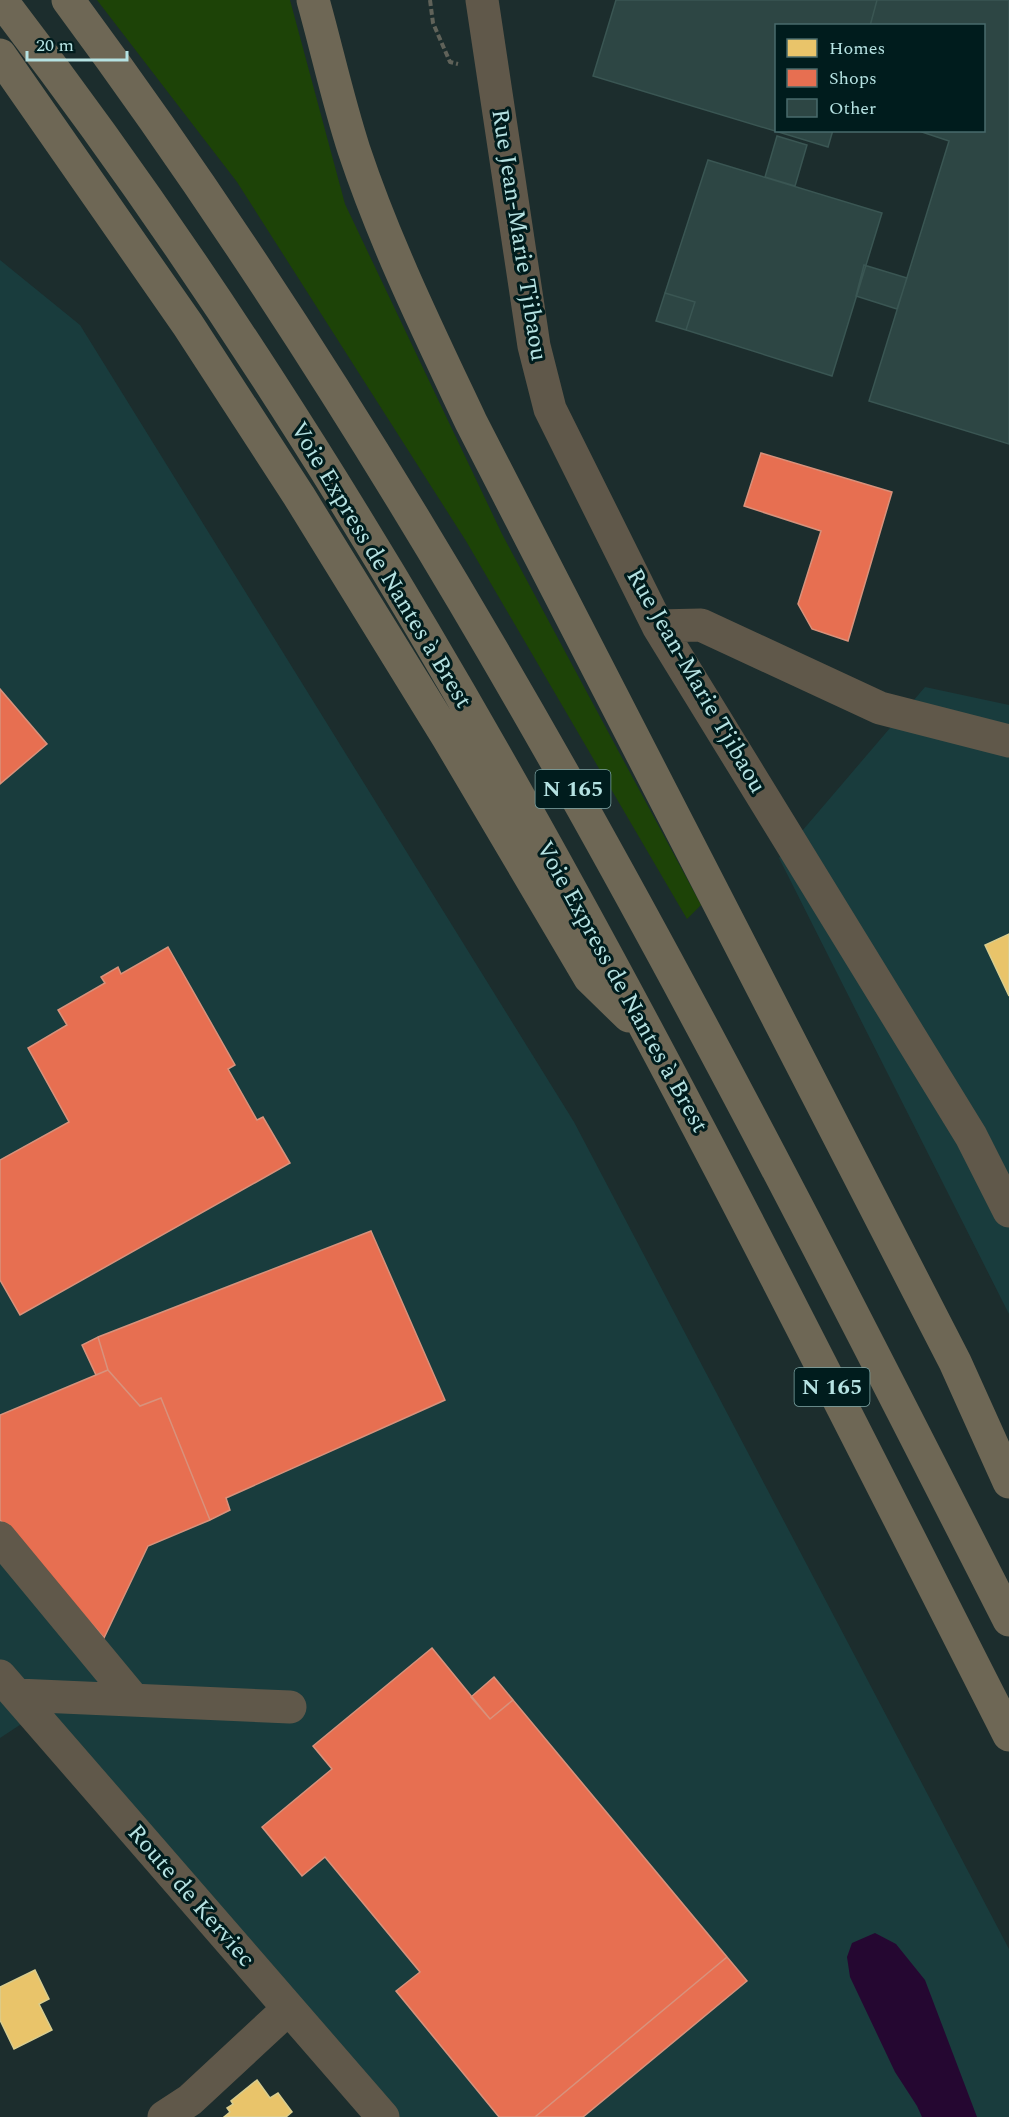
<svg xmlns="http://www.w3.org/2000/svg" width="1009" height="2117" viewBox="0 0 1009 2117" font-family="Spectral,serif">
	<style>
		.built { fill: #193c3d }
		.green { fill: #1d4307 }
		.water { fill: #250731 }
		.homes { fill: #e9c46a; stroke: #d9cd8e; stroke-width: 1.5 }
		.shops { fill: #e76f51; stroke: #d8927c; stroke-width: 1.5 }
		.building { fill: #2d4644; stroke: #3a5653; stroke-width: 1.5 }
		.lines { fill: none; stroke-linecap: round; stroke-linejoin: round }
		.path { stroke: #606259; stroke-width: 4; stroke-dasharray: 6 3; stroke-linecap: butt }
		.minor { stroke: #60584a; stroke-width: 33 }
		.highway { stroke: #6e6755; stroke-width: 33 }
		.labels { text-anchor: middle; dominant-baseline: central; stroke-width: 6; stroke-linejoin: round; paint-order: stroke }
		.shield { fill: #001c1d; stroke: #7fa7a7; stroke-width: 1.5 }
		.shield-label { font-size: 22px; font-weight: bold; fill: #b5e2e2 }
		.street-label { font-size: 24px; fill: #b5e2e2; stroke: #001c1d }
	</style>
	<rect width="100%" height="100%" fill="#1c2d2d"/>
	<path class="built" d="M0 260 80 325 574 1122 1009 1949V2117H383L35 1715 0 1738Z
		M925 687 1009 705V1314L779 858Z"/>
	<path class="green" d="M97 0H290L345 204 502 534 701 905 687 919 466 541 237 182Z"/>
	<path class="water" d="M875 1933 896 1944 925 1980 977 2117H922L917 2106 895 2072 850 1977 847 1957 852 1943Z"/>
	<path class="homes" d="M1009 934V996L985 945Z
		M35 1970 49 1999 39 2004 52 2030 14 2049 0 2020V1987Z
		M257 2080 270 2098 278 2093 292 2112 286 2117H224L230 2112 227 2108 233 2104 231 2101Z"/>
	<path class="shops" d="M761 453 892 492 848 641 812 629 798 604 821 531 744 506Z
		M0 689 47 744 0 784Z
		M168 947 235 1065 228 1069 257 1120 263 1117 290 1163 20 1315 0 1280V1160L69 1122 28 1048 67 1025 58 1010 105 983 101 977 118 967 121 974Z
		M371 1231 445 1400 226 1498 230 1510 210 1520 161 1398 140 1406 108 1370 98 1337Z
		M98 1337 108 1370 96 1375 82 1345Z
		M108 1370 140 1406 161 1398 210 1520 148 1546 104 1638 0 1520V1415Z
		M432 1648 490 1719 513 1700 727 1957 535 2117H499L396 1991 420 1972 325 1857 302 1876 262 1827 332 1769 313 1746Z
		M494 1677 513 1700 490 1719 471 1697Z
		M727 1957 747 1981 583 2117H535Z"/>
	<path class="building" d="M616 0H877L870 26H776V130H833L828 147 593 76Z
		M877 0H1009V444L869 401 949 141 916 130H984V26H870Z
		M777 136 807 145 795 186 765 177Z
		M708 160 882 213 832 376 686 330 695 302 665 293Z
		M864 265 907 278 897 309 856 296Z
		M665 293 695 302 686 330 656 321Z"/>
	<g class="lines">
		<path class="path" d="M430 0 433 23 450 62 458 64"/>
		<path class="minor" d="M482 0 534 346 550 409 658 626 971 1136 1009 1211
			M658 626 701 625 880 708 1009 741
			M0 1538 134 1700
			M0 1676 383 2117
			M17 1695 290 1707
			M164 2117 190 2100 288 2009"/>
		<path class="highway" d="M1 0C411 532 706 1139 1009 1735
			M68 0C441 503 726 1063 1009 1620
			M313 0C327 50 338 101 354 150 385 243 429 333 471 422L955 1362 1009 1482
			M0 55 188 325 299 496 447 736 590 978 629 1016"/>
	</g>
	<g class="labels">
		<g class="shield">
			<rect x="535.5" y="770" width="75" height="38" rx="4.5"/>
			<rect x="794.5" y="1368" width="75" height="38" rx="4.5"/>
		</g>
		<g class="shield-label">
			<text x="573" y="789">N 165</text>
			<text x="832" y="1387">N 165</text>
		</g>
		<g class="street-label">
			<text transform="translate(519 235) rotate(81)">Rue Jean-Marie Tjibaou</text>
			<text transform="translate(381 565) rotate(59)">Voie Express de Nantes à Brest</text>
			<text transform="translate(696 681) rotate(60)">Rue Jean-Marie Tjibaou</text>
			<text transform="translate(622 987) rotate(61)">Voie Express de Nantes à Brest</text>
			<text transform="translate(191 1896) rotate(49)">Route de Kerviec</text>
		</g>
	</g>
	<rect x="775" y="24" width="210" height="108" fill="#001c1d" stroke="#486b6c" stroke-width="1.5"/>
	<rect x="787" y="39" width="30" height="18" fill="#e9c46a" stroke="#486b6c" stroke-width="1.5"/>
	<text x="829" y="54" font-size="18" fill="#b5e2e2">Homes</text>
	<rect x="787" y="69" width="30" height="18" fill="#e76f51" stroke="#486b6c" stroke-width="1.5"/>
	<text x="829" y="84" font-size="18" fill="#b5e2e2">Shops</text>
	<rect x="787" y="99" width="30" height="18" fill="#2d4644" stroke="#486b6c" stroke-width="1.5"/>
	<text x="829" y="114" font-size="18" fill="#b5e2e2">Other</text>
	<path d="M27 51v9h100v-9" fill="none" stroke="#b5e2e2" stroke-width="3"/>
	<text x="36" y="51" font-size="18" fill="#b5e2e2" stroke="#001c1d" stroke-width="4.5" paint-order="stroke">20 m</text>
</svg>
